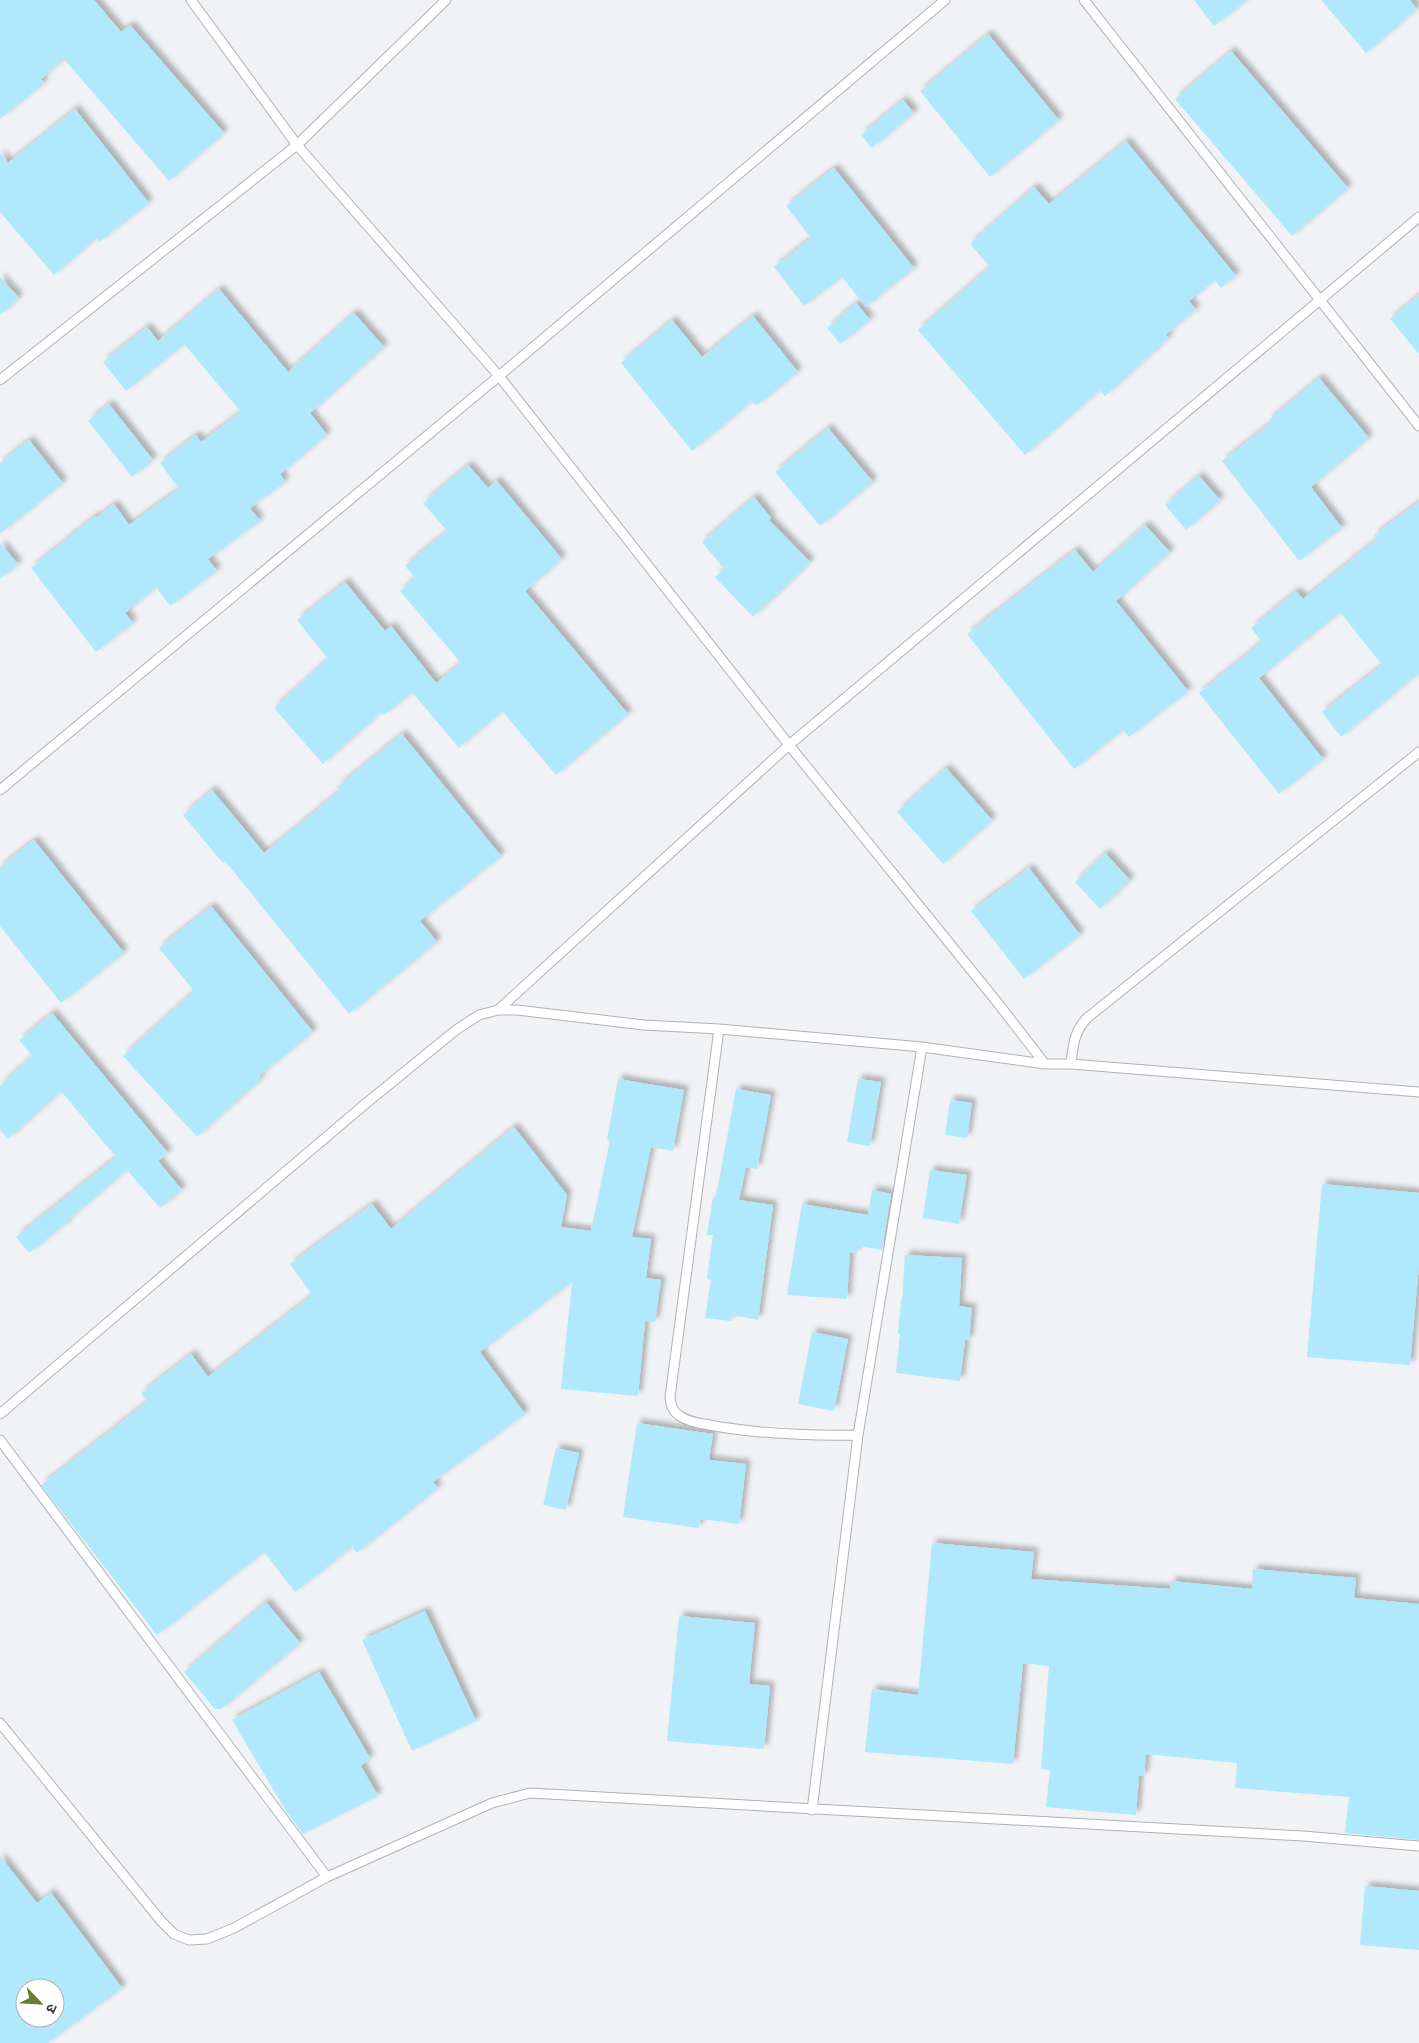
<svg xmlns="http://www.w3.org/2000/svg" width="1419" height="2043" viewBox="0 0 1419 2043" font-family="Rubik,'Noto Sans Devanagari',sans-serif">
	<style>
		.building { fill: #b0e9fd; fill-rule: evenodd; filter: url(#shadow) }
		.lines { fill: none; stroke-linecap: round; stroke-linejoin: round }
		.lane-casing { stroke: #afb2b4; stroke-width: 11 }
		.lane { stroke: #fff; stroke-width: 9 }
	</style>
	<defs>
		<filter id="shadow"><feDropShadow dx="4.5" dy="-4.5" stdDeviation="2.5" flood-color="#0004"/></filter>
	</defs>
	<rect width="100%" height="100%" fill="#f0f2f5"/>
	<path class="building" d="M0 0H94L121 32 130 25 224 133 169 181 64 59 41 79 44 83 0 119Z
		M1194 0H1247L1214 26Z
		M1321 0H1410L1417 9 1366 53Z
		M988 34 1059 120 990 177 920 91Z
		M1231 51 1348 188 1292 236 1175 99Z
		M903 100 914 113 872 148 861 135Z
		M75 109 149 203 99 242 96 238 54 275 0 212V153L8 163Z
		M1126 141 1236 276 1221 288 1215 280 1189 301 1196 310 1165 335 1169 338 1105 396 1100 390 1025 455 918 330 990 267 970 244 1034 187 1049 204Z
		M834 168 914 268 866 307 842 277 804 306 774 267 811 238 786 206Z
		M0 277 19 298 0 315Z
		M219 289 288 372 354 313 384 347 310 413 327 435 280 474 285 482 250 508 260 521 208 559 217 571 170 606 156 587 125 613 133 623 96 652 31 568 95 516 96 518 114 504 129 525 179 489 160 463 196 435 201 442 241 412 184 344 126 391 103 362 147 327 158 341Z
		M1419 295V354L1390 319Z
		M856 303 870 320 840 344 827 328Z
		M753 316 798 372 756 406 752 401 692 451 621 363 672 320 702 357Z
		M1319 378 1369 438 1311 487 1342 528 1299 561 1222 461 1271 423 1269 420Z
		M109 404 153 460 132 477 88 421Z
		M828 428 873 482 820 526 775 472Z
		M29 440 63 483 0 534V463Z
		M468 465 488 488 496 480 562 559 525 591 628 714 556 775 502 711 459 748 412 692 384 715 381 712 323 764 274 708 328 659 297 620 345 582 385 631 391 626 436 683 461 663 400 591 415 578 405 566 447 531 423 503Z
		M1199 476 1220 500 1186 530 1165 505Z
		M754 497 771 518 769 520 810 562 753 617 715 577 724 569 702 542Z
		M1419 502V673L1341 737 1322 712 1382 665 1340 612 1259 678 1323 759 1279 794 1199 693 1262 642 1251 628 1296 591 1303 599 1377 539 1374 535Z
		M1145 525 1170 552 1116 601 1188 691 1129 737 1123 730 1074 769 967 634 1075 550 1093 572Z
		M0 543 18 564 0 579Z
		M402 734 501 856 420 921 437 942 349 1014 225 861 223 863 183 815 212 790 264 853 340 791 337 787Z
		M946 768 992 820 943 864 897 812Z
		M34 840 124 953 61 1003 0 926V867Z
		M1105 853 1130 880 1100 909 1075 882Z
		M1029 868 1080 935 1024 979 971 911Z
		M211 906 313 1032 259 1076 261 1079 197 1137 123 1056 194 991 159 948Z
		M52 1013 168 1153 158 1161 182 1190 160 1208 127 1170 67 1221 68 1222 29 1253 16 1237 116 1157 61 1091 8 1139 0 1130V1086L32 1056 19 1040Z
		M618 1079 684 1090 673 1151 651 1147 632 1237 651 1239 646 1278 661 1280 655 1322 645 1321 638 1396 561 1389 572 1282 480 1352 525 1414 433 1482 438 1488 357 1553 352 1547 295 1592 264 1552 157 1635 41 1485 147 1402 141 1393 191 1354 208 1377 312 1295 290 1264 372 1204 391 1229 514 1127 567 1195 561 1227 591 1231 610 1141 607 1140Z
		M858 1079 881 1082 870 1146 847 1142Z
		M736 1089 771 1095 757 1169 746 1167 739 1200 773 1205 758 1320 732 1315 731 1321 705 1318 711 1280 707 1279 713 1235H707L713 1197H716Z
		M950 1100 972 1103 967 1138 945 1135Z
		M930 1170 967 1175 959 1224 923 1218Z
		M1322 1184 1419 1193V1264L1410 1365 1307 1357Z
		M872 1190 891 1194 882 1250 858 1246 857 1253 850 1252 847 1299 787 1295 802 1204 868 1215Z
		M905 1255 962 1258 959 1306 972 1308 969 1340H965L960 1381 896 1373 900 1334H898L901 1301H902Z
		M812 1332 848 1339 834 1411 798 1404Z
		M637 1423 713 1434 709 1460 746 1464 739 1524 700 1519 699 1528 623 1517Z
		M556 1448 579 1453 566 1510 543 1505Z
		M932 1543 1034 1552 1031 1579 1170 1589 1171 1581 1252 1589 1253 1569 1356 1578 1354 1598 1419 1604V1840L1345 1833 1349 1797 1235 1788 1237 1763 1146 1754 1144 1776H1139L1136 1815 1046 1807 1050 1770 1041 1769 1049 1666 1023 1663 1013 1764 865 1752 872 1689 918 1695Z
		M266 1602 300 1643 221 1709H215L184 1672Z
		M425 1611 476 1721 412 1751 362 1640Z
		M679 1616 755 1623 749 1684 770 1686 764 1749 667 1741Z
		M319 1672 370 1758 361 1766 378 1796 303 1834 286 1811 232 1720Z
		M0 1856 37 1903 51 1893 122 1988 48 2043H0ZM25 1988H55V2018H25Z
		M1365 1886 1419 1891V1950L1360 1945Z"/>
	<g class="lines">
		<defs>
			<path id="lane" d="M945 0 499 376 789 745 997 1002 1045 1064
				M1084 0 1419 426
				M0 380 297 145 446 0
				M0 790 499 376 297 145 191 0
				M498 1010 789 745 1419 217
				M719 1029 670 1397C671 1405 672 1411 680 1416 688 1422 699 1423 709 1425 758 1434 808 1436 858 1435
				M1071 1064C1073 1045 1074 1032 1087 1018L1419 752
				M0 1414 364 1105 456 1030 479 1015 498 1010H517L644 1025 719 1029 922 1047 1045 1064H1071L1419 1092
				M0 1440 327 1877
				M0 1723 161 1921 174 1934 189 1940 207 1939 234 1928 327 1877 492 1803 530 1793 1303 1836 1419 1846
				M812 1810 858 1435 922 1047"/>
		</defs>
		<use href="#lane" class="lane-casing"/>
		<use href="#lane" class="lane"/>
	</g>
	<g transform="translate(40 2003) rotate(115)"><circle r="24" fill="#ffffff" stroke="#b0b0b0"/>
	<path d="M0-4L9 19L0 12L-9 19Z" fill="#677e30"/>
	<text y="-8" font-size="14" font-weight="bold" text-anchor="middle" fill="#393a3a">उ</text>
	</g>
</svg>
